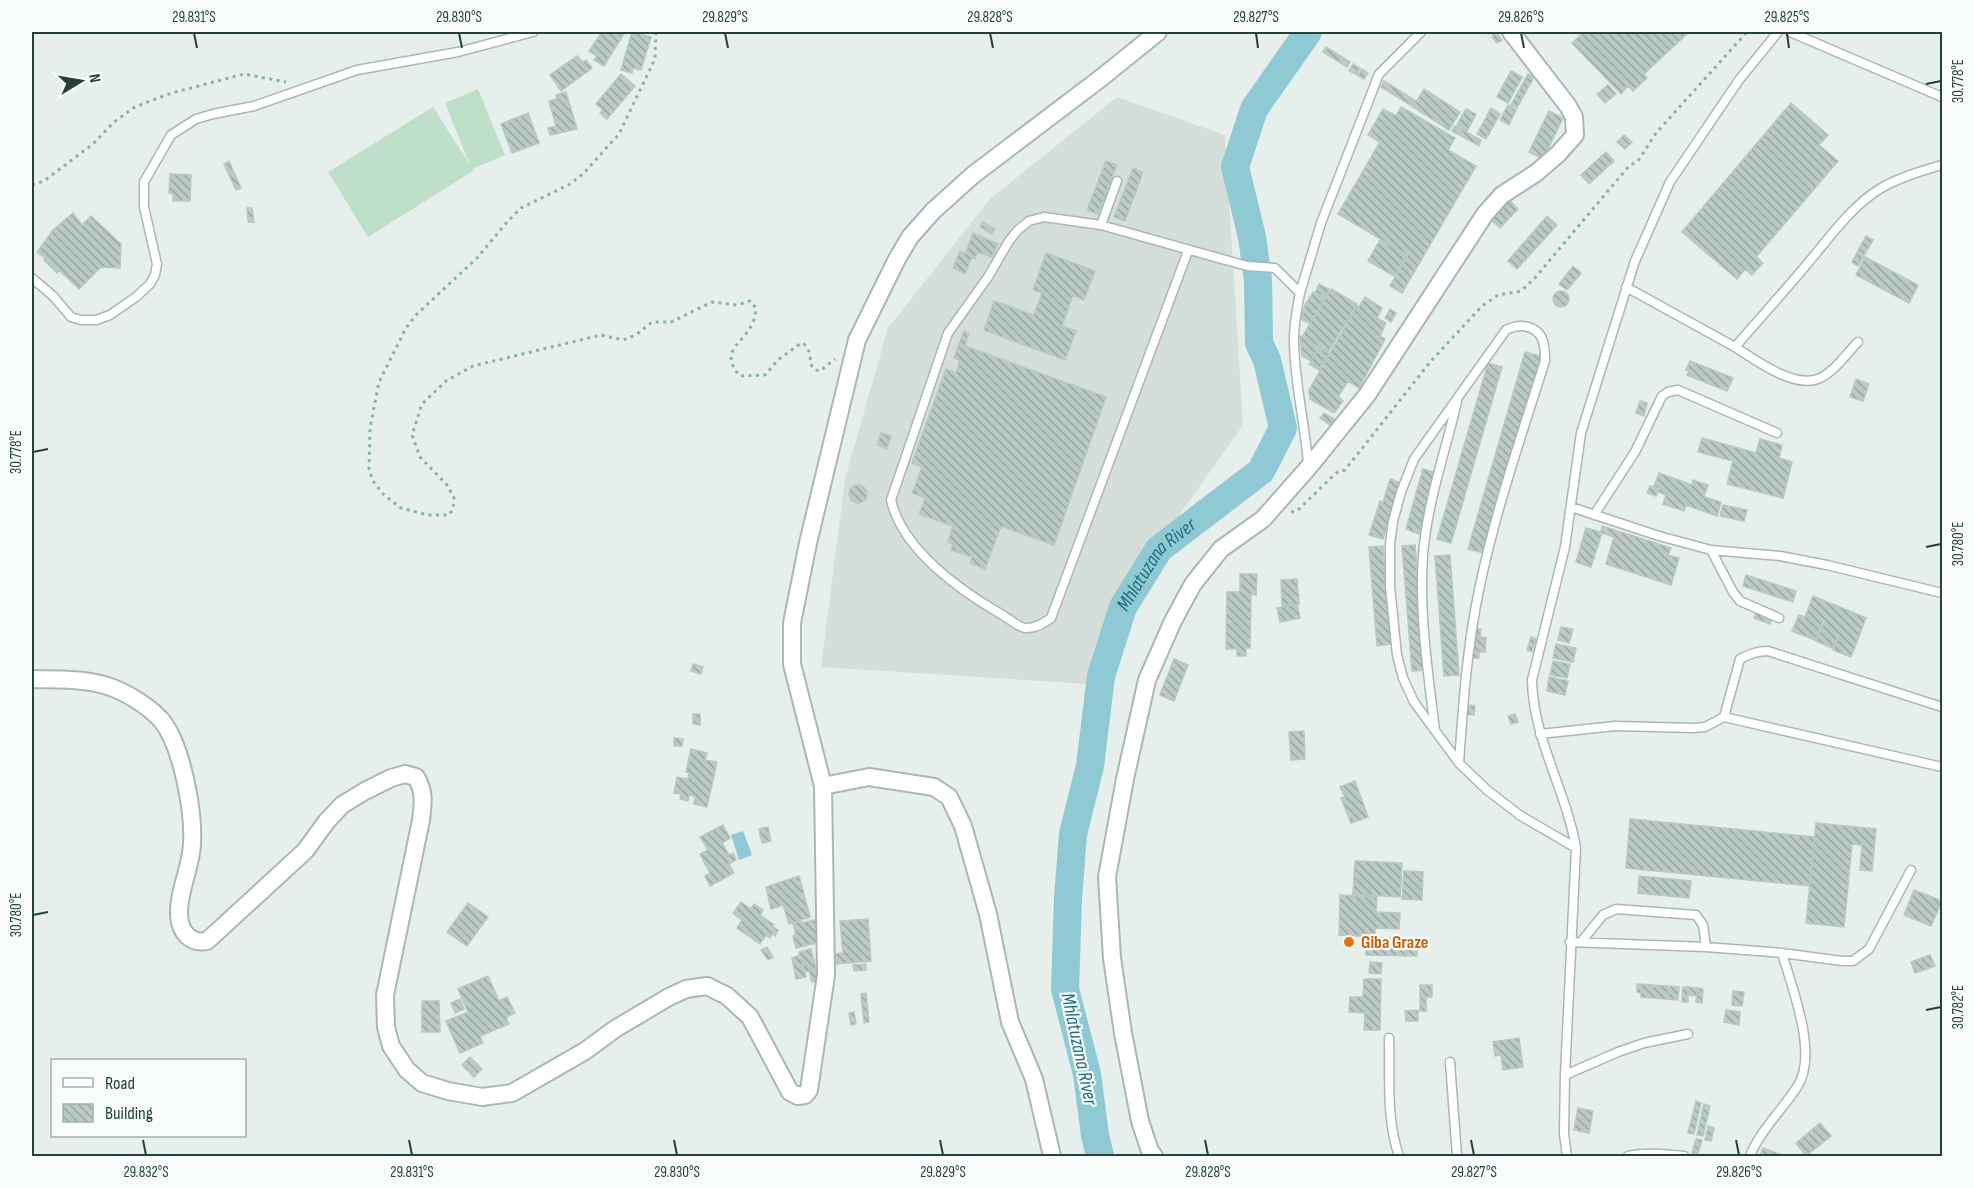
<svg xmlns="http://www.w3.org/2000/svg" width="1974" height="1188" viewBox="0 0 1974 1188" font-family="'Sofia Sans Condensed',sans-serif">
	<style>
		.built { fill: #d4dfda }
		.grass { fill: #bfe0c8 }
		.water { fill: #8ec9d4 }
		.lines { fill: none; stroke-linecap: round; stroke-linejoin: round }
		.river { stroke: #8ec9d4; stroke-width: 28 }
		.building { fill: url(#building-back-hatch); stroke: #b8c9c2; stroke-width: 1.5 }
		.lane-casing { stroke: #a8b8b2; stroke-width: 11 }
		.street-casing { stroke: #a8b8b2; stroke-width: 20 }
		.path { stroke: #86b3a5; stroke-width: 3; stroke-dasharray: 3 4.5; stroke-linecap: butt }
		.lane { stroke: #fff; stroke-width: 8 }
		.street { stroke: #fff; stroke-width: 16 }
		.ticks { fill: none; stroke: #24423a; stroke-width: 2 }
		.food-dot { fill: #e8710a; stroke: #f7fbf9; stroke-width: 2 }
		.labels { text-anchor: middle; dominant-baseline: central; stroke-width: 4.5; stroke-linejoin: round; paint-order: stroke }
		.food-label { font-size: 18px; font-weight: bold; fill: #c56008; stroke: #f7fbf9; text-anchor: start }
		.water-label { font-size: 20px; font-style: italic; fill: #1c6f80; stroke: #f7fbf9 }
		.neatline { fill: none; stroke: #24423a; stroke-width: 2 }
		.ticks-label { font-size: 15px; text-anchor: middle; fill: #24423a }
	</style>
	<defs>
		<pattern id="building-back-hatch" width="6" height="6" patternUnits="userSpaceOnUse" patternTransform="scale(1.5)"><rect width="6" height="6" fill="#bbcac4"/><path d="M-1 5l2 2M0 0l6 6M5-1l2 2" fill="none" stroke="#98a6a0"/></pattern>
	</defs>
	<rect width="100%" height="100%" fill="#e6efeb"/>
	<path class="built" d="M1117 97 1225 135 1243 425 1137 575 1088 684 821 667 845 479 888 328 990 199Z"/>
	<path class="grass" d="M478 89 505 155 472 169 473 171 368 237 328 172 433 107 470 165 445 103Z"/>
	<path class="water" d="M743 831 752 855 739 860 731 835Z"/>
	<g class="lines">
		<path class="river" id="s1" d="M1100 1156 1095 1135 1087 1074 1065 989 1068 898 1073 834 1090 766 1101 676 1123 607 1159 549 1261 471 1283 428 1267 360 1259 343 1258 280 1252 237 1235 167 1254 109 1308 32"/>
	</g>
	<path class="building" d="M602 32H625L604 66 594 60 597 56 589 51Z
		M632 32 651 37 641 70 633 68 632 73 621 70Z
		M1486 32H1496L1502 40 1497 43 1492 37 1494 36 1491 32 1488 34Z
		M1584 32H1689L1644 74 1647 78 1633 91 1628 86 1621 94 1572 43Z
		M1326 47 1350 62 1347 67 1323 52Z
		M577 56 583 62 586 60 592 68 561 91 550 75Z
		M1353 64 1360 68 1356 74 1349 71Z
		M1362 69 1368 73 1364 79 1357 75Z
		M1511 71 1522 77 1508 103 1497 97Z
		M621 74 635 86 607 119 600 113 603 110 596 104Z
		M1528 74 1534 77 1517 108 1511 105Z
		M1384 81 1416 101 1412 106 1381 87Z
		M1608 85 1616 94 1605 103 1597 94Z
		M1424 89 1460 112 1449 130 1413 107Z
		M566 92 577 129 550 135 548 128 556 126 549 101 557 99 556 95Z
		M1791 103 1828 135 1819 145 1838 161 1756 257 1763 263 1752 275 1745 269 1737 279 1682 232Z
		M1508 105 1516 110 1509 125 1500 120Z
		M1401 107 1455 138 1448 150 1476 166 1402 293 1390 286 1408 255 1338 214 1380 142 1368 135 1383 109 1396 116Z
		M1491 108 1500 114 1486 139 1477 134Z
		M1466 109 1476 114 1467 131 1457 125Z
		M1549 111 1563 118 1543 159 1529 152Z
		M528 113 539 143 512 153 501 124Z
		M1455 126 1481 140 1479 146 1452 131Z
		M1624 135 1632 142 1625 149 1617 142Z
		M1606 152 1614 161 1589 184 1581 175Z
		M229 161 241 188 236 190 224 164Z
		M1106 161 1117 165 1098 214 1087 210Z
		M1133 168 1143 172 1125 221 1114 217Z
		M170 174 191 175 190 201H173V194L169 193Z
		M1509 200 1518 209 1500 228 1490 219Z
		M247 208H252L254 222H248Z
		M73 213 82 225 91 216 121 244 120 268 101 267 79 289 59 270 57 273 44 260 45 258 37 252 53 230Z
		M1547 216 1557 225 1517 269 1508 261Z
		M983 222 995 229 992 234 980 227Z
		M973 233 998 244 992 257 977 252 975 259 972 257 965 274 953 268 960 251 965 254Z
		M1866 236 1873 240 1858 266 1852 262Z
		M1380 240 1406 255 1394 276 1368 261Z
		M1046 253 1095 271 1084 300 1073 295 1062 326 1076 331 1065 360 984 330 994 301 1034 315 1042 293 1033 290Z
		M1865 257 1918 285 1909 303 1856 275Z
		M1573 266 1581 273 1567 290 1559 284Z
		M1319 284 1329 289 1325 297 1315 293Z
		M1331 289 1357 304 1328 352 1302 337Z
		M1553 299a8 8 0 1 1 16 0a8 8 0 1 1-16 0Z
		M1313 292 1325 299 1310 324 1301 319 1305 305Z
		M1365 297 1382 308 1377 318 1386 323 1380 336 1385 339 1359 388 1348 381 1338 397 1343 401 1334 413 1310 399 1309 390 1357 306 1359 307Z
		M1390 309 1396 313 1391 322 1385 318Z
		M964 331 969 333 965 346 1106 397 1054 545 1001 526 985 569 970 563 972 557 951 550 953 544 948 542 953 526 919 514 925 498 912 493 922 467 912 463 946 369 956 373 960 360 954 358Z
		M1300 336 1319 347 1311 361 1302 356Z
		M1319 348 1329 354 1319 370 1309 364Z
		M1525 352 1541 356 1484 553 1468 549Z
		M1690 361 1733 378 1727 391 1687 375 1689 371 1686 370Z
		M1488 363 1502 367 1451 543 1437 539Z
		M1856 379 1869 384 1863 401 1850 397Z
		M1640 401 1647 403 1644 416 1636 413Z
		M1324 413 1334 419 1330 425 1320 418Z
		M881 433 891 436 887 449 877 445Z
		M1702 438 1756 453 1760 439 1782 445 1779 458 1792 462 1783 498 1727 484 1733 461 1698 452Z
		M1423 469 1437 473 1419 534 1406 529Z
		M1659 473 1692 485 1693 480 1708 485 1704 497 1721 502 1717 516 1686 505 1684 511 1663 504 1666 495 1659 492 1660 489 1654 487Z
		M1390 479 1401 483 1383 539 1369 535 1380 501 1383 502Z
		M849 494a9 9 0 1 1 18 0a9 9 0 1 1-18 0Z
		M1650 486 1659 489 1656 496 1647 493Z
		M1723 505 1747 510 1744 521 1720 516Z
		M1602 526 1671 548 1668 555 1679 558 1671 585 1606 564 1614 537 1602 533 1591 567 1576 562 1586 528 1601 532Z
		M1415 545 1425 670 1412 671 1402 546Z
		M1383 546 1391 644 1377 646 1369 547Z
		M1450 555 1459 675 1444 676 1435 556Z
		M1240 574H1257L1256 595 1251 594 1250 648H1246V656H1237V649H1226L1227 592H1240Z
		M1746 575 1796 591 1793 602 1743 586Z
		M1297 579 1299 604 1282 605 1281 580Z
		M1813 596 1866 618 1851 657 1833 650 1838 638 1832 648 1816 641 1825 620H1823L1815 640 1792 631 1799 615 1805 617Z
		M1297 604 1300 618 1280 622 1277 608Z
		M1758 607 1774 614 1770 624 1754 618Z
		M1561 627 1573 629 1569 643 1558 640Z
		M1474 629H1481L1480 637 1486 638 1485 652H1479V658H1473Z
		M1531 637 1536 639 1532 652 1527 650Z
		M1556 644 1576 648 1573 662 1553 658Z
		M1174 659 1188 665 1174 701 1160 695Z
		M1553 661 1570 664 1567 678 1550 675Z
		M693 664 703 667 701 674 691 671Z
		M1549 677 1568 681 1565 695 1547 691Z
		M1468 705 1475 706 1474 715 1466 714Z
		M693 714H700V725L693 724Z
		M1515 714 1518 722 1511 724 1508 716Z
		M1304 731 1305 759 1291 760 1289 732Z
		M674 738 683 739 682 746H674Z
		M691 749 707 753 705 760 717 762 707 807 694 804 695 796 689 795 688 801 680 799 681 794 674 793 677 777 688 779 689 772H686Z
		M1355 781 1368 817 1351 823 1341 798 1345 797 1340 787Z
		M1630 819 1815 837 1810 886 1626 868Z
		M1816 823 1876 829 1872 871 1860 870 1862 845 1852 844 1844 927 1806 923Z
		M723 825 730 838 722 843 729 855 733 853 736 860 729 864 734 873 710 886 705 876 710 873 700 854 708 850 700 837Z
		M768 827 771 841 762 843 759 829Z
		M1355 861 1402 863 1400 897 1353 894Z
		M1404 871 1423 872 1422 900 1402 899Z
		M799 876 810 917 789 924 783 905 771 909 766 887Z
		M1639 876 1691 881 1689 898 1638 893Z
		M1914 890 1942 901 1931 926 1904 915Z
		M1340 895 1377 897 1376 912 1400 913 1399 929 1375 928V937L1339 935Z
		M741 902 751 909 754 904 763 910 760 915 774 925 772 926 778 930 775 936 772 934 770 938 766 935 760 944 737 928 742 920 733 913Z
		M468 903 488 917 467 946 447 932Z
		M868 919 871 961 836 964 835 954 843 953 840 921Z
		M815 920 821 942 796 948 793 936 796 935 793 923 801 921V923Z
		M1366 937 1418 939 1417 956 1366 955Z
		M767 947 773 957 768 960 761 950Z
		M811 949 816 969 805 972 799 952Z
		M800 955 806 977 796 979 792 958Z
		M1930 955 1935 966 1915 973 1911 962Z
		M1370 962 1382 963 1381 974 1369 973Z
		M866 964V970L854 971 853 965Z
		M818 969V982H812L809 971Z
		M488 976 499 1001 507 997 515 1013 506 1017 509 1024 480 1036 483 1043 460 1053 446 1021 468 1012 458 989Z
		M1364 979H1381L1380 1030H1364L1365 1013 1349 1012 1350 997H1363Z
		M1637 984 1652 985 1653 993V985L1668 986V994H1669L1670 986 1679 987 1678 1000 1641 997V993L1637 992Z
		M1420 985H1432V997H1426V1011H1420Z
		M1683 987H1688V1002H1682Z
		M1689 987 1697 988V996L1688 995Z
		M1698 988 1703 989 1702 1003 1696 1002Z
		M1733 991 1744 992 1742 1006 1732 1005Z
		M866 993 869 1022 864 1023 861 994Z
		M460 999 464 1009 455 1013 451 1003Z
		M422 1001H439L440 1032H422Z
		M1418 1010V1021H1406L1405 1011Z
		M1726 1010 1740 1012 1739 1025 1724 1022Z
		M854 1012 856 1024 851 1025 849 1013Z
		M1519 1038 1523 1067 1503 1070 1501 1055 1495 1056 1493 1042Z
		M470 1057 482 1069 474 1077 462 1065Z
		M1696 1101 1701 1103 1694 1134 1688 1133Z
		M1704 1104 1710 1106 1703 1136 1697 1135Z
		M1578 1108 1593 1111 1589 1133 1574 1130Z
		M1820 1123 1831 1136 1806 1156 1796 1143Z
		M1708 1126 1714 1128 1711 1141 1705 1140Z
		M1696 1139 1702 1140 1698 1154 1692 1153Z
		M1763 1148 1785 1156H1760Z"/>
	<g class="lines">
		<defs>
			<path id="lane" d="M1790 32 1942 97
				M1101 225 1117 181
				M1188 251 1051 618C1044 623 1035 629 1025 628 1018 627 1008 618 1001 614 959 590 902 549 891 500L948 333 988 277 1009 241 1018 230 1029 221 1044 217 1101 225 1247 266 1275 268 1300 293C1297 308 1294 323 1294 339 1294 382 1305 422 1308 464
				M32 278 53 296 71 317 81 320H96L110 315 136 297 150 284 155 275 157 264 144 207V182L171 135 196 119 213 114 254 106 357 70 458 52 533 32
				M1626 287 1735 347C1759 319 1784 292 1808 263 1829 238 1850 208 1878 190 1897 178 1921 171 1942 165
				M1300 293 1321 223 1379 74 1421 32
				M1735 347C1755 360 1796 390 1820 378 1835 371 1846 354 1858 342
				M1571 507 1659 536 1711 550 1780 556 1827 565 1942 593
				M1594 515 1635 452 1662 396 1668 392 1678 390 1777 433
				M1711 550 1733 592 1740 601 1779 618
				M1724 717 1942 767
				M1435 730C1428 673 1419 613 1423 555 1427 504 1445 452 1457 402
				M1540 734 1615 726 1693 728 1705 727 1724 717 1740 659C1750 654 1757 651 1768 651L1942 707
				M1459 763C1463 705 1467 647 1479 590 1495 512 1521 437 1545 361 1545 356 1545 351 1544 346 1541 326 1522 322 1506 330L1414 459 1401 492 1393 521 1390 544V586L1397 655 1403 678 1414 702 1459 763 1487 790 1521 816 1576 848
				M1570 942 1706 947 1782 953C1792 988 1819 1055 1797 1087 1783 1109 1759 1132 1750 1156
				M1581 942 1603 915 1616 909 1696 915 1703 925 1706 947
				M1782 953 1842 961H1853L1869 949 1911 870
				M1389 1038C1390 1077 1386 1119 1399 1156
				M1450 1062 1457 1156
				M1565 1075 1618 1052 1644 1043 1688 1034
				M1567 1156 1564 1134 1565 1075 1576 848C1566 790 1533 739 1532 680L1565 547 1581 433 1635 261 1670 182 1739 80 1778 32
				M1628 1156C1646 1152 1665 1154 1684 1156"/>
			<path id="street" d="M32 679C59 680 87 678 113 688 129 694 151 708 162 721 182 746 194 812 192 844 191 868 178 891 179 915 180 932 190 944 207 941L305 851 327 821 342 805 365 791 391 778 405 774 416 777C425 792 423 803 421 820L385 995 386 1027 391 1046 407 1070 422 1083 448 1091 482 1097 512 1093 585 1051 615 1029 667 998 686 989 707 986 727 996 750 1017 790 1092 798 1096 805 1095 809 1090 826 975 823 786 792 664V623L808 543 857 340 897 259 910 237 933 211 973 175 1101 78 1158 32
				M823 786 869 777 934 787 949 797 963 826 975 868 988 914 1010 1022 1034 1079 1052 1156
				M1154 1156 1150 1151 1140 1121 1123 1033 1112 958 1107 877 1125 779 1147 680 1173 621 1193 584 1221 549 1263 519 1308 468 1367 395 1485 214 1502 195 1536 173 1558 154 1575 135 1574 117 1568 106 1511 32"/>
		</defs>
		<use href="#lane" class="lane-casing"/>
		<use href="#street" class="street-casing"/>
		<path class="path" d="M656 32 655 59 619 134 583 174 570 184 521 208 507 222 477 258 417 314 406 328 379 382 370 428 369 469 373 481 384 495 401 508 428 515H449L453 509 454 498 447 485 420 457 412 435 422 404 446 381 473 366 601 335 623 340 636 335 652 322H671L712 302 737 305 750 301 756 308C755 313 755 318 753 322 745 343 717 350 740 376L765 375 778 360 801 343 804 344C805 345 809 351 809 352 812 361 808 369 820 371L835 359
			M32 185 44 181 93 144 113 123 133 108 150 101 172 93 244 74 286 82
			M1291 512 1297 511 1336 473 1345 470 1431 361 1482 306 1498 295 1521 291 1534 279 1629 166 1638 161 1656 133 1747 32"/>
		<use href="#lane" class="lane"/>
		<use href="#street" class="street"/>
	</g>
	<path class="ticks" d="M194 33 197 48M459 33 462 48M725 33 728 48M990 33 993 48M1256 33 1258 48M1521 33 1524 48M1787 33 1789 48M1926 84 1941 81M33 452 48 449M1926 547 1941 544M33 915 48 912M1926 1010 1941 1007M143 1140 146 1155M409 1140 412 1155M674 1140 677 1155M940 1140 943 1155M1205 1140 1208 1155M1471 1140 1474 1155M1736 1140 1739 1155"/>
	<circle class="food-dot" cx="1349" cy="942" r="6"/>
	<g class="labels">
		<g class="food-label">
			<text x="1361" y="942">Giba Graze</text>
		</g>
		<g class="water-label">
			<text stroke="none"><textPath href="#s1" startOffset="614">Mhlatuzana River</textPath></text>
			<text transform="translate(1079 1049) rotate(78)">Mhlatuzana River</text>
		</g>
	</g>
	<rect width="1974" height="1188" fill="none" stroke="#f7fbf9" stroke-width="66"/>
	<rect x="51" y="1059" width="195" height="78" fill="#f7fbf9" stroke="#a3b1ad" stroke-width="1.5"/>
	<rect x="63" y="1078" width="30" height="9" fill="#ffffff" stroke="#a3b1ad" stroke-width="1.5"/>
	<text x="105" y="1089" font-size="18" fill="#24423a">Road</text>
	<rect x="63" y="1104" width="30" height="18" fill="url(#building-back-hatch)" stroke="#a3b1ad" stroke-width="1.5"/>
	<text x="105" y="1119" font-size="18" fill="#24423a">Building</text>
	<g transform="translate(81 81) rotate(79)" stroke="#f7fbf9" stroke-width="4.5" paint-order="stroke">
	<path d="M0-4.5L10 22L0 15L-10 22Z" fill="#24423a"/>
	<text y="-9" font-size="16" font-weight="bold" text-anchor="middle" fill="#24423a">N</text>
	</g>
	<rect x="33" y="33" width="1908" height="1122" class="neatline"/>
	<g class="ticks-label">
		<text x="194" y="22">29.831°S</text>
		<text x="459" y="22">29.830°S</text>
		<text x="725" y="22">29.829°S</text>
		<text x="990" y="22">29.828°S</text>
		<text x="1256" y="22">29.827°S</text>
		<text x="1521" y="22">29.826°S</text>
		<text x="1787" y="22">29.825°S</text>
		<text transform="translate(1958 81) rotate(-90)" y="5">30.778°E</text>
		<text transform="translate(16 452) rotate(-90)" y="5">30.778°E</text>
		<text transform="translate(1958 544) rotate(-90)" y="5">30.780°E</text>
		<text transform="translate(16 915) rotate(-90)" y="5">30.780°E</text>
		<text transform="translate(1958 1007) rotate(-90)" y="5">30.782°E</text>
		<text x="146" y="1177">29.832°S</text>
		<text x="412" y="1177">29.831°S</text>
		<text x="677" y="1177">29.830°S</text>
		<text x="943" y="1177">29.829°S</text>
		<text x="1208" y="1177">29.828°S</text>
		<text x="1474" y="1177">29.827°S</text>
		<text x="1739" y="1177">29.826°S</text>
	</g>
</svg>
